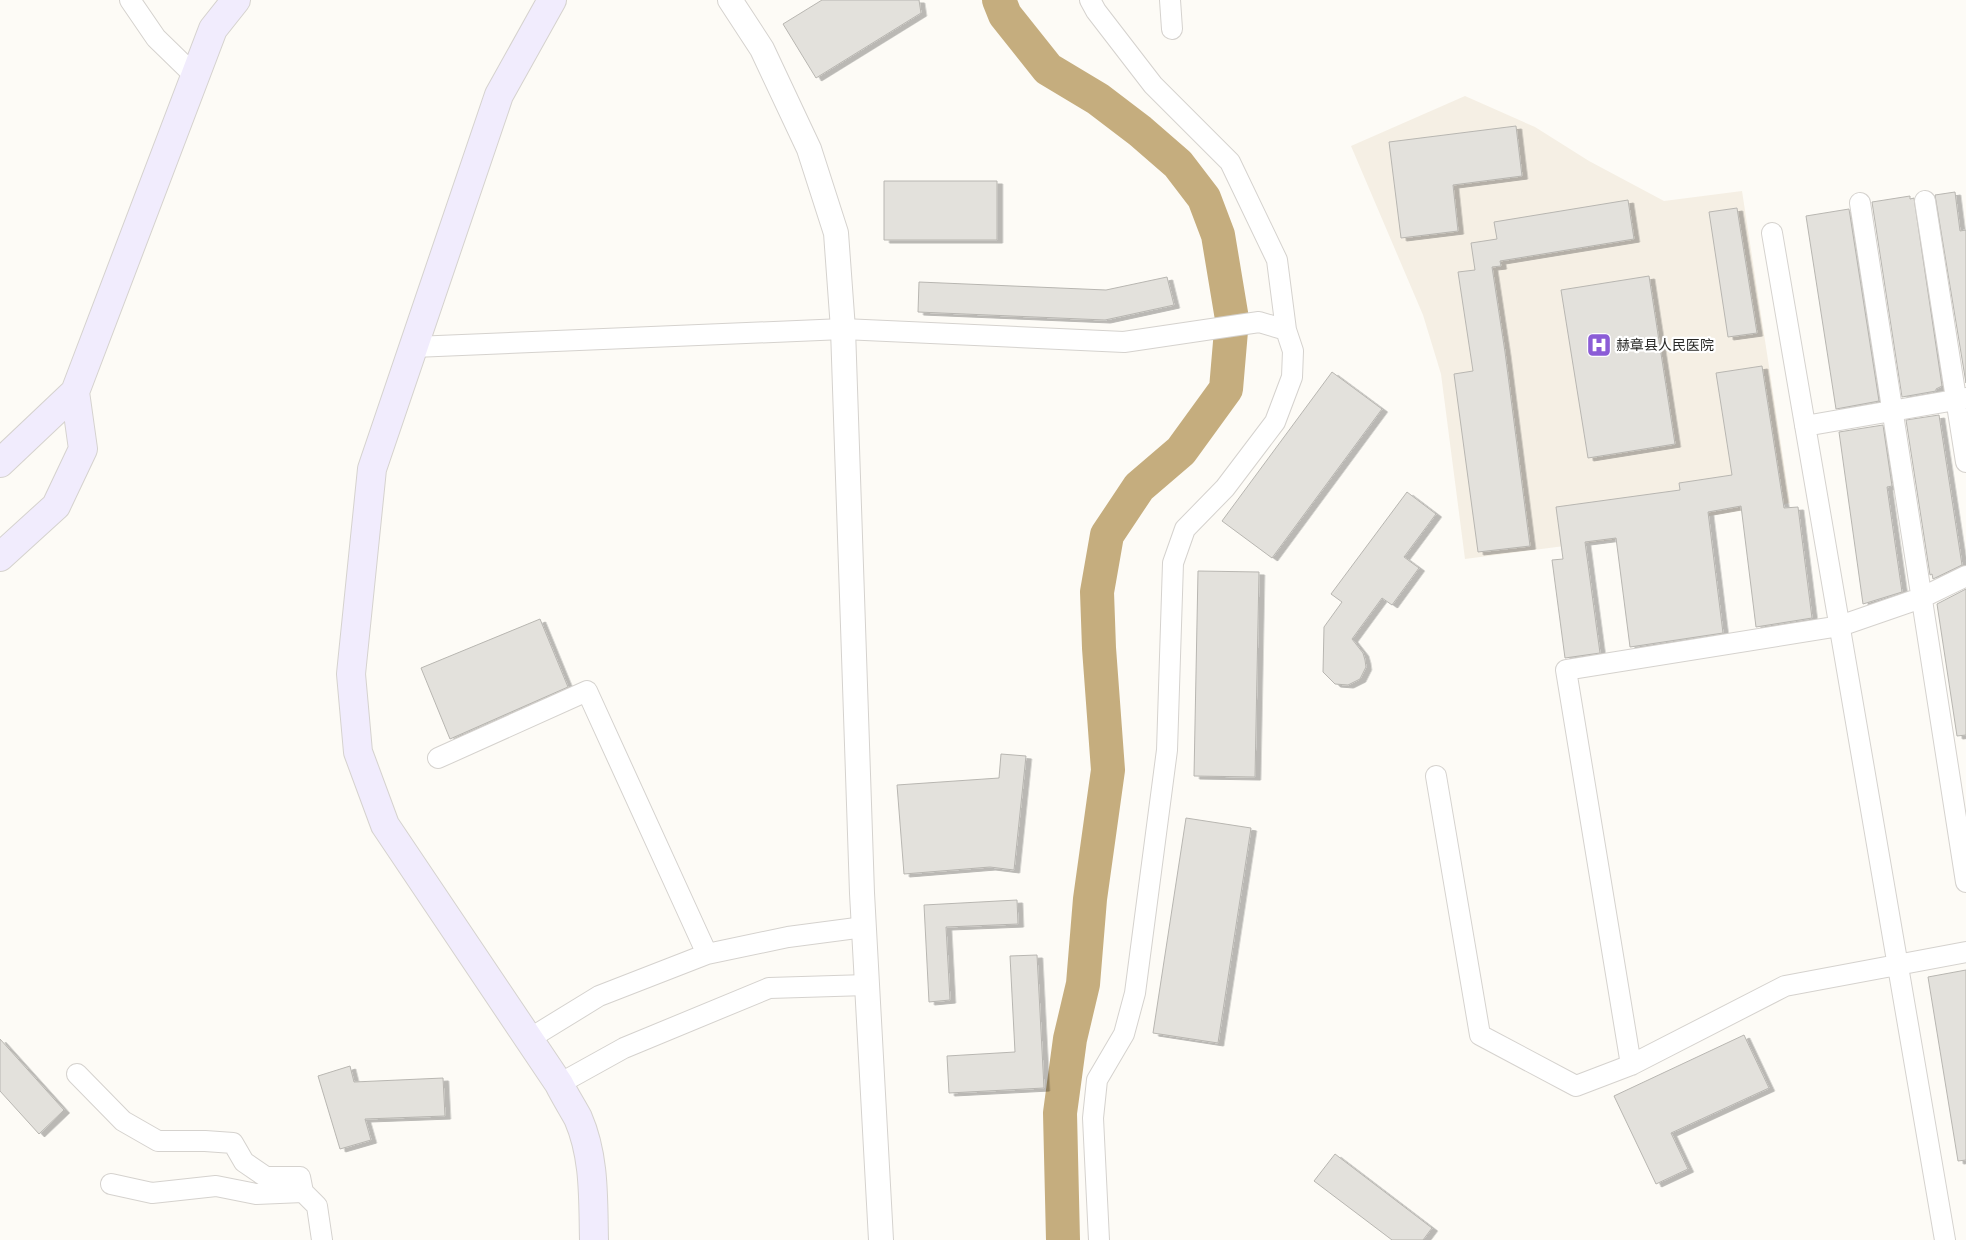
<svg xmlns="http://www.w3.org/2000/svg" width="1966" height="1240" viewBox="0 0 1966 1240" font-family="'PT Sans','Noto Sans SC',sans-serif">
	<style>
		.built { fill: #f5efe4 }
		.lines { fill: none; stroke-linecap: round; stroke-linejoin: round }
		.river { stroke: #c5ad7e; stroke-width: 34 }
		.building { fill: #e3e1dc; stroke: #b8b6b1; filter: url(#shadow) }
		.minor-casing { stroke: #d5d2ce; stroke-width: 22 }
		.tertiary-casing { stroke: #d5d2ce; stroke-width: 26 }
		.secondary-casing { stroke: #d5d2ce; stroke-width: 30 }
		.minor { stroke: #fff; stroke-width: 20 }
		.tertiary { stroke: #fff; stroke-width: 24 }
		.secondary { stroke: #f1ecfd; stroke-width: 28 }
		.labels { text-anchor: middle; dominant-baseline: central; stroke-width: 4.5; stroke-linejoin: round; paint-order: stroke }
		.poi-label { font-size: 14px; fill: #282826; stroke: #fff; text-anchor: start }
	</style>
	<defs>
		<filter id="shadow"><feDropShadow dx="5.5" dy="3" stdDeviation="0" flood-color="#0004"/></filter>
	</defs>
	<rect width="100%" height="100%" fill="#fdfbf6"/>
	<path class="built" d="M1465 96 1535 127 1589 161 1664 201 1742 191 1790 503 1678 521 1680 531 1465 559 1441 374 1423 315 1351 146Z"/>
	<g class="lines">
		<path class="river" d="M999 0 1005 15 1048 69 1098 99 1140 131 1178 164 1204 198 1218 235 1232 319 1226 389 1181 451 1139 487 1107 535 1097 592 1099 648 1108 770 1090 899 1083 984 1070 1039 1060 1113 1063 1240"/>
	</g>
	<path class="building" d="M822 0H919L921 13 816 78 783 24Z
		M1516 126 1522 176 1453 185 1458 231 1401 238 1389 142Z
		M884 181H997V240H884Z
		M1955 192 1960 231 1966 230V383L1935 195Z
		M1910 196V199L1914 198 1942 386 1936 389V391L1902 397 1872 202Z
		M1628 200 1634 239 1500 261 1501 266 1492 267 1505 352 1530 546 1478 552 1454 374 1473 371 1458 272 1475 270 1471 243 1497 239 1494 222Z
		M1737 208 1757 333 1728 337 1709 212Z
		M1849 209 1879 401 1836 409 1806 216Z
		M1649 276 1675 444 1588 458 1561 290Z
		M1167 277 1174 305 1105 320 918 312 919 282 1106 290Z
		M1762 366 1784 508 1798 507 1812 618 1756 627 1741 506 1708 512 1723 633 1630 647 1616 538 1585 542 1600 653 1565 658 1552 560 1563 559 1556 507 1680 490 1679 483 1732 475 1716 373Z
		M1332 372 1382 409 1272 558 1222 521Z
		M1939 415 1962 565 1933 579 1932 574 1930 575 1906 420Z
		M1883 425 1892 486 1887 487 1902 592 1863 604 1839 432Z
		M1407 492 1436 514 1404 557 1419 568 1392 605 1382 598 1352 639 1363 653 1365 660 1366 667 1360 679 1348 685 1335 684 1323 672 1324 627 1342 602 1331 594Z
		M1198 571 1259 572 1255 777 1194 776Z
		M1966 589V735L1957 736 1937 604Z
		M540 619 568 687 450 739 421 668Z
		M1001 754 1026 756 1014 870 990 867 904 874 897 785 999 778Z
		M1186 818 1251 828 1218 1043 1153 1033Z
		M1017 900 1018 924 946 927 950 1000 929 1002 924 905Z
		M1037 955 1044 1088 949 1093 947 1056 1015 1052 1010 956Z
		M1966 970V1160L1958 1161 1928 977Z
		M1744 1035 1769 1088 1671 1133 1688 1169 1656 1184 1614 1096Z
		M0 1039 64 1110 39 1134 0 1091Z
		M350 1066 354 1082 443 1078 445 1116 365 1119 371 1140 340 1149 318 1076Z
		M1335 1154 1432 1228 1423 1240H1392L1314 1181Z"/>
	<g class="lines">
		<defs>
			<path id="minor" d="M130 0 156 38 195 76
				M1090 0 1096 11 1153 85 1230 162 1277 260 1286 330
				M1170 0 1172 29
				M1925 201 1966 462
				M1860 203 1966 882
				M1772 233 1945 1240
				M414 347 843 329 1124 342 1259 322 1286 330 1293 351 1292 377 1275 422 1225 488 1185 529 1173 563 1167 750 1135 993 1124 1034 1097 1080 1093 1118 1099 1240
				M1805 426 1966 398
				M438 758 587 691 707 954
				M1436 776 1480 1035 1576 1086 1631 1065 1785 986 1966 952
				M529 1039 599 996 707 954 788 937 864 927
				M1631 1065 1566 670 1840 626 1921 598 1966 576
				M77 1074 123 1121 158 1141H205L233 1143 244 1162 266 1177H300L303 1192
				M559 1084 624 1048 769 988 867 985
				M111 1184 152 1193 216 1186 256 1194 303 1192 317 1206 322 1240"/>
			<path id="tertiary" d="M730 0 762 49 809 149 836 233 843 329 862 893 881 1240"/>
			<path id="secondary" d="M552 0 499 95 372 469 351 674 358 752 385 825 559 1084C565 1096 572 1107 578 1118 595 1157 593 1199 594 1240
				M0 463 75 392 213 29 236 0
				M0 557 56 506 83 449 75 392"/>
		</defs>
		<use href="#minor" class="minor-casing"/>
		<use href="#tertiary" class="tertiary-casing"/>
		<use href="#secondary" class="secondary-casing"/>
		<use href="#minor" class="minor"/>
		<use href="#tertiary" class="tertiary"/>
		<use href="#secondary" class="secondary"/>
	</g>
	<defs>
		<symbol id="hospital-square" viewBox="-11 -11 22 22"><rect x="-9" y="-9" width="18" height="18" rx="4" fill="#8b5cd6" stroke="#fff"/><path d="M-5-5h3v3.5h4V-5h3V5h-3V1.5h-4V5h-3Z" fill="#fff"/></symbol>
	</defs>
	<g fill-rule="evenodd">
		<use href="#hospital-square" x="1585" y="331" width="28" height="28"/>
	</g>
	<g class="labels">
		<g class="poi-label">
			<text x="1616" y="345">赫章县人民医院</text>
		</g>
	</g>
</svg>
